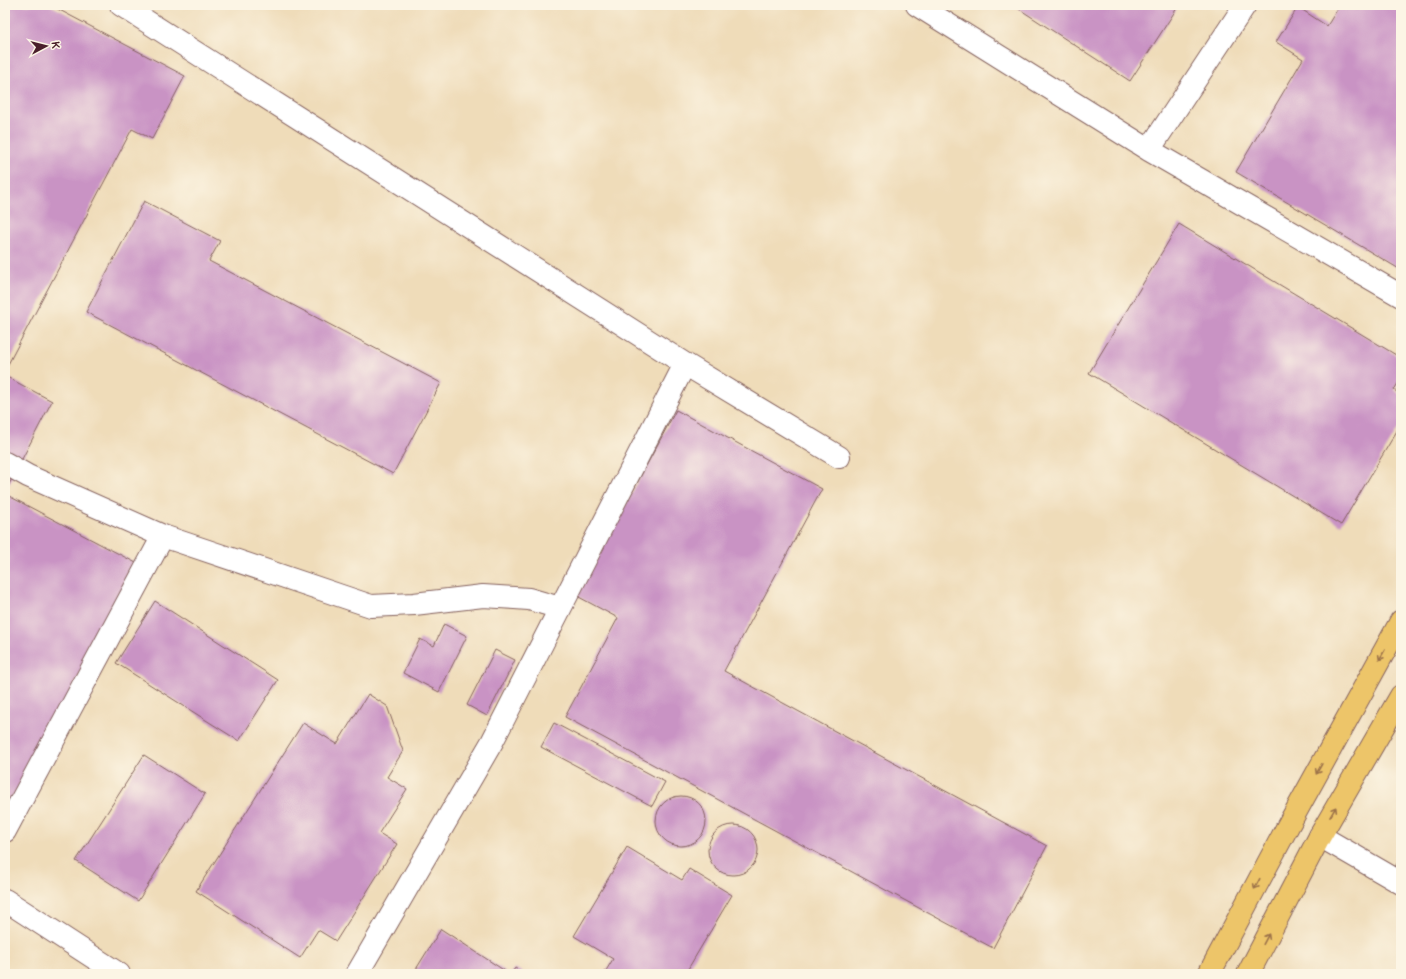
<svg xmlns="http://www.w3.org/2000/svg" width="1406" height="979" viewBox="0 0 1406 979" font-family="Pangolin,sans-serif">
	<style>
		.building { fill: #c993c4 }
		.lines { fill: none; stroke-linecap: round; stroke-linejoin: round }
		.minor-casing { stroke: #84615d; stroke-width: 24 }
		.major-casing { stroke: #84615d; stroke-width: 24 }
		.minor { stroke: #fff; stroke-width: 22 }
		.major { stroke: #edc569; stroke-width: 22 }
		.oneway { stroke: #9c724a }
	</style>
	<rect width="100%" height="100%" fill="#fcf5e5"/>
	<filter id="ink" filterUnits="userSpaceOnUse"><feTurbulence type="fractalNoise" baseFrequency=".025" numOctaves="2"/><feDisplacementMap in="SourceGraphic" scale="8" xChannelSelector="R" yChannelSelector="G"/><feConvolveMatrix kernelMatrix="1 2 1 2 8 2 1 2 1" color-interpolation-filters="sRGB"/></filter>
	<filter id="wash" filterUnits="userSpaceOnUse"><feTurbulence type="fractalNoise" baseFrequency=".012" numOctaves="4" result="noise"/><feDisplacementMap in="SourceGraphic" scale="16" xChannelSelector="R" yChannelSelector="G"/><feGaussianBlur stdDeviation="0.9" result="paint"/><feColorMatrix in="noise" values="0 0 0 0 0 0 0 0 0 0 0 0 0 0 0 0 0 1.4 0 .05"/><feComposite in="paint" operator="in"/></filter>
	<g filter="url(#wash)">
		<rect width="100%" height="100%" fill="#efdcb9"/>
		<g id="blocks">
			<path class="building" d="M5 5H50L185 76 152 139 132 129 5 370Z
				M1013 5H1179L1130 81Z
				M1340 5H1401V270L1236 172 1303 59 1276 42 1298 7 1327 26Z
				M144 201 220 241 209 261 441 383 393 474 86 312Z
				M1179 224 1401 358V378L1394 390 1401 395V424L1341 525 1089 373Z
				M5 376 52 401 5 492Z
				M676 410 822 489 724 671 1047 846 993 948 565 717 618 618 577 596Z
				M5 494 138 564 5 817Z
				M155 601 278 680 239 741 116 663Z
				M444 624 467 636 439 692 403 673 420 639 434 646Z
				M495 650 515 660 487 716 467 705Z
				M368 694 387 706 403 751 387 777 407 789 379 833 397 844 336 941 318 930 300 958 196 891 303 723 337 744Z
				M554 723 665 782 652 806 541 747Z
				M144 755 205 794 138 901 76 861Z
				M656 821a25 25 0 1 1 50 0a25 25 0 1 1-50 0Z
				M708 850a25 25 0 1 1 50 0a25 25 0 1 1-50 0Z
				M627 847 682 880 689 869 732 895 685 974H604L613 959 574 936Z
				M1401 856V873L1394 869Z
				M441 929 505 971 503 974H413Z
				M515 968 525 974H511Z"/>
		</g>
	</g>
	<g filter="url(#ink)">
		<use href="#blocks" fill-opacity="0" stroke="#84615d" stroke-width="1"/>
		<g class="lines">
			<defs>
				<path id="minor" d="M121 5 685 364 839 457
					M917 5 1149 150 1401 296
					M1149 150 1245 5
					M5 463 28 476 163 536 5 831
					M163 536 371 606 414 604 483 596 529 599 560 608
					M1320 836 1401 883
					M5 900 119 974
					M357 974 492 742 685 364"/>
				<path id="major" d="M1209 974 1289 824 1401 621
					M1248 974 1320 836 1401 696"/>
			</defs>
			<use href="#minor" class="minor-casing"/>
			<use href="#major" class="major-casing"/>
			<use href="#minor" class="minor"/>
			<use href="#major" class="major"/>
		</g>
		<defs><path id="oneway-shaft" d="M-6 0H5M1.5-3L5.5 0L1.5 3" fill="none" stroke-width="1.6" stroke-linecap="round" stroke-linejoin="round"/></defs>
		<g class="oneway">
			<use href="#oneway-shaft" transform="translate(1382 655) rotate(119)"/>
			<use href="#oneway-shaft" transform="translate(1319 769) rotate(119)"/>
			<use href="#oneway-shaft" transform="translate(1333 812) rotate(-60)"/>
			<use href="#oneway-shaft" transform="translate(1257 884) rotate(118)"/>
			<use href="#oneway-shaft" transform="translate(1266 939) rotate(-62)"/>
		</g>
	</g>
	<rect width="1406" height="979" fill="none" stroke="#fcf5e5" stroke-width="20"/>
	<g transform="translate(46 46) rotate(83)" stroke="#fcf5e5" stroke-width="3" paint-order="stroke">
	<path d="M0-3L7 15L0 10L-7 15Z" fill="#4a1f2b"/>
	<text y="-6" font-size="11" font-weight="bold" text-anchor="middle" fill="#4a1f2b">K</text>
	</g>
</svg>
